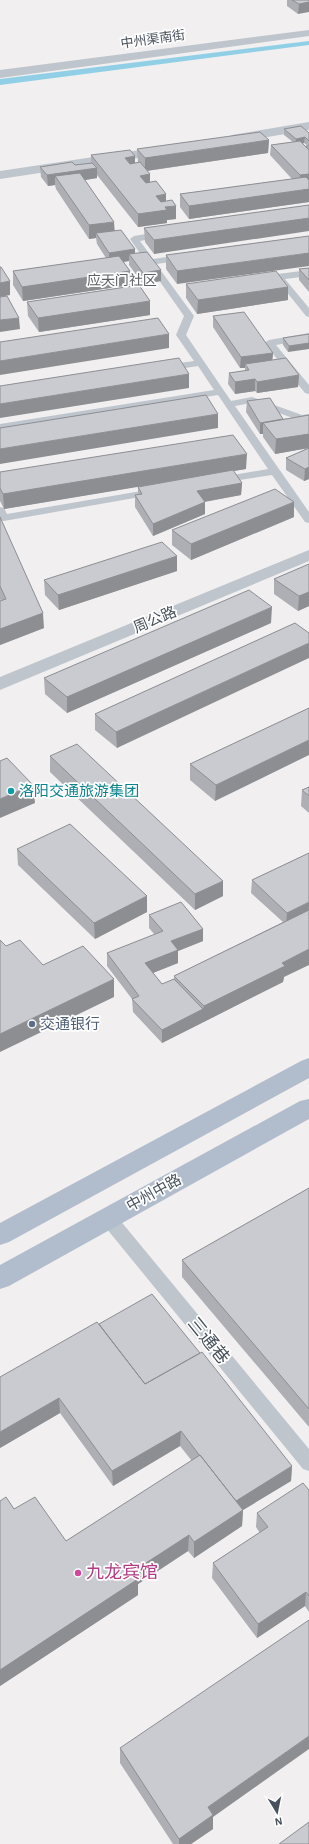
<svg xmlns="http://www.w3.org/2000/svg" width="309" height="1844" viewBox="0 0 309 1844" font-family="'Alegreya Sans','Noto Sans SC',sans-serif">
	<style>
		.water { fill: #91cfe6 }
		.lines { fill: none; stroke-linecap: round; stroke-linejoin: round }
		.lane { fill: #bec5cd; fill-rule: evenodd }
		.street { fill: #bec5cd; fill-rule: evenodd }
		.primary { fill: #b1bdcc; fill-rule: evenodd }
		.wall { fill: #adafb4; fill-rule: evenodd }
		.shaded-wall { fill: #8d8e92 }
		.building { fill: #c9cbd1; stroke: #8d8e92 }
		.culture-dot { fill: #0f9aa8; stroke: #fff; stroke-width: 1.5 }
		.service-dot { fill: #5c6f8a; stroke: #fff; stroke-width: 1.5 }
		.hotel-dot { fill: #d1479c; stroke: #fff; stroke-width: 1.5 }
		.labels { text-anchor: middle; dominant-baseline: central; stroke-width: 3.5; stroke-linejoin: round; paint-order: stroke }
		.far-street-label { font-size: 13px; fill: #48515b; stroke: #fff }
		.far-quarter-label { font-size: 14px; fill: #5c5f63; stroke: #fff }
		.street-label { font-size: 15px; fill: #48515b; stroke: #fff }
		.culture-label { font-size: 15px; fill: #0d838f; stroke: #fff; text-anchor: start }
		.service-label { font-size: 15px; fill: #4e5e75; stroke: #fff; text-anchor: start }
		.near-street-label { font-size: 18px; fill: #48515b; stroke: #fff }
		.near-hotel-label { font-size: 18px; fill: #b23c85; stroke: #fff; text-anchor: start }
	</style>
	<rect width="100%" height="100%" fill="#f1efef"/>
	<path class="water" d="M309 41V45L0 85V79Z"/>
	<g class="lines">
		<path class="lane" d="M163 231 166 232V236L140 241 153 259 186 254 190 257 186 260 156 264 194 316 186 335 231 401 252 397 302 415 309 414V420L301 421 251 403 235 406 309 512V523L305 522 272 475 220 483 216 482 215 480 216 478 268 469 218 395 0 430V424L214 390 198 366 166 371 161 368 166 365 194 361 176 335 184 316 130 239 134 236Z
			M309 270V276L285 279 309 308V317L306 316 277 280 262 282 257 279 262 276Z
			M309 333V339L276 345 309 385V394L305 393 264 343 269 340Z
			M153 489 157 490 158 492 157 494 4 521 0 520V507L4 508 7 514Z
			M108 1211 114 1213 309 1449V1471L303 1469 102 1223 100 1218 102 1213Z"/>
		<path class="street" d="M309 30V36L0 78V70Z
			M309 122V130L232 143 226 139 232 135Z
			M167 146 173 150 171 153 0 179V171Z
			M309 550V561L0 690V677Z"/>
		<path class="primary" d="M309 1058V1078L9 1242 0 1245V1223L301 1061Z
			M309 1099V1119L9 1286 0 1289V1265L300 1101Z"/>
	</g>
	<path class="wall" d="M287 0H309L298 14 287 6Z
		M284 129 309 133V202L189 219 180 207V194L292 179 270 155 271 145 293 142 284 135ZM303 143H304L308 146 306 147Z
		M269 140 268 153 147 171 150 182 166 194V201L176 206V219L167 220V223L138 227 97 175V178L85 180 115 231 135 249V253L161 270V281L143 284 129 265V261L123 262 130 271V285L23 301 13 285V271L106 258 97 244 96 238 89 239 56 189 55 185 48 186 41 177 40 167 75 165 91 163V155L135 156V163H138L137 149Z
		M309 205 154 254 145 242 144 228Z
		M309 236 177 284 166 269V255Z
		M309 268V292L299 280V269Z
		M186 284 288 300 197 314 186 298Z
		M27 302 150 315 39 332 28 316Z
		M213 316 273 353 272 360 299 375 298 387 257 393 255 391 235 394 228 384 229 373 245 371V368H240L213 327Z
		M309 334 288 352 283 345V338Z
		M247 401 283 419 309 415V479L304 481 286 470V458L308 448 275 454 263 437V434H260L246 412Z
		M246 469 233 471 242 483 241 495 205 502V514L153 536 135 507V495L138 494V487L153 484 4 509 0 501V472Z
		M0 517 44 628 0 645V601H1L0 599Z
		M294 517 191 560 172 545V530Z
		M309 564V606L298 611 274 594V579Z
		M177 571 59 610 45 595 44 580Z
		M271 623 67 713 45 694 44 678Z
		M295 623 117 748 95 730V714Z
		M309 708 215 801 190 780V764Z
		M50 756 223 896 195 910 50 772Z
		M309 787V813L301 806 302 790Z
		M17 849 147 896V912L95 939 18 865Z
		M309 853 284 977 283 982 162 1043 133 1012 132 999 107 966V953L155 935 149 928V915L203 929V941L178 951V963L153 973 162 984 174 979V976L283 922 251 893 252 880Z
		M309 1188V1427L182 1277V1260Z
		M99 1324 292 1466 291 1481 243 1510 242 1526 194 1558 188 1551 138 1584V1595L0 1686V1501L66 1541 192 1461 180 1446 113 1486 60 1413 0 1448Z
		M309 1490V1612L305 1606 257 1638 212 1578 213 1563 260 1533 256 1527 257 1513Z
		M120 1748 213 1817V1829L191 1844H173L120 1763Z"/>
	<path class="shaded-wall" d="M309 2V12L298 14 299 4Z
		M305 137 304 143 295 145 296 139Z
		M269 140 268 153 145 171V158Z
		M135 156V169L125 158Z
		M97 168V178L61 184 55 176V185L48 186 47 175Z
		M150 174V187L140 189V176Z
		M309 174V184L299 186 300 175Z
		M309 189V202L189 219V206Z
		M166 194V207L176 206V219L167 220V223L138 227V214L156 196Z
		M309 218V231L154 254V240Z
		M114 222 115 235 96 233V238L89 239V225Z
		M135 249V260L129 254V261L109 264V253Z
		M309 253V266L177 284V271Z
		M161 270V281L143 284V273Z
		M130 271V285L23 301 22 287Z
		M10 281V295L0 297V283Z
		M288 287V300L197 314 198 300Z
		M150 301V315L39 332 38 318Z
		M19 318 20 329 0 332V320Z
		M169 334V348L0 375V361Z
		M309 343V349L288 352 289 346Z
		M273 353 272 364H245V368H240L241 357Z
		M189 374V388L0 418V404Z
		M299 375 298 387 257 393V382Z
		M255 379V391L235 394V382Z
		M218 414V428L0 464V449Z
		M283 419 263 423V434H260V423Z
		M309 434V448L275 454 276 439Z
		M247 454 246 469 4 509 3 494Z
		M309 467V479L304 481 305 469Z
		M242 483 241 495 197 503V491Z
		M205 502V514L153 536V524Z
		M294 502V517L191 560V544Z
		M177 556V571L59 610 58 595Z
		M309 592V606L298 611 299 596Z
		M272 607 271 623 67 713V697Z
		M43 613 44 628 0 645V629Z
		M309 643V658L117 748 116 732Z
		M309 740V755L215 801 216 785Z
		M33 785 35 803 0 818V799Z
		M223 881V896L195 910V894Z
		M147 896V912L95 939 94 923Z
		M309 902V914L286 925 287 913Z
		M203 929V941L178 951V963L145 976V963L171 941Z
		M309 949V965L284 977 283 982 162 1043V1030L203 1009 204 1006 282 963Z
		M114 979V997L0 1052V1034Z
		M59 1398 60 1413 0 1448V1432Z
		M181 1431 180 1446 113 1486 112 1471Z
		M292 1466 291 1481 243 1510 242 1526 194 1558V1542L234 1502Z
		M189 1535 188 1551 138 1584V1595L0 1686V1670L132 1572Z
		M306 1592 305 1606 257 1638 258 1624Z
		M309 1736V1749L213 1817V1829L191 1844H179V1839L208 1807Z"/>
	<path class="building" d="M292 0H309V2L299 4Z
		M301 126 309 133V141L305 137 296 139 284 129Z
		M260 132 269 140 145 158 137 149Z
		M300 141 309 150V174L300 175 271 145Z
		M306 146H309V150Z
		M130 150 135 156 125 158 130 164 140 162 150 174 140 176 146 183 156 181 166 194 156 196 161 202 172 200 176 206 165 207 167 210 138 214 91 155Z
		M72 162 75 165 92 163 97 168 47 175 40 167Z
		M80 173 114 222 89 225 55 176Z
		M306 177 309 180V189L189 206 180 194Z
		M309 205V218L154 240 144 228Z
		M121 230 135 249 109 253 96 233Z
		M309 236V253L177 271 166 255Z
		M147 252 161 270 143 273 129 254Z
		M119 256 130 271 22 287 13 271Z
		M0 267H1L10 281 0 283Z
		M309 268V280L299 269Z
		M276 271 288 287 198 300 186 284Z
		M139 285 150 301 38 318 27 302Z
		M7 296 19 318 0 320V297Z
		M244 312 273 353 241 357 213 316Z
		M158 318 169 334 0 361V342Z
		M309 334V343L289 346 283 338Z
		M179 358 189 374 0 404V386Z
		M286 358 299 375 257 382 255 379 235 382 229 373 249 370 245 364Z
		M206 395 218 414 0 449V428Z
		M270 398 283 419 260 423 247 401Z
		M309 415V434L276 439 263 423Z
		M233 435 247 454 3 494 0 488V472Z
		M309 448V467L305 469 286 458Z
		M233 470 242 483 197 491 205 502 153 524 135 495 142 494 138 487Z
		M275 489 294 502 191 544 172 530Z
		M0 517 43 613 0 629V601L6 599 0 586Z
		M162 542 177 556 58 595 44 580Z
		M309 564V592L299 596 274 579Z
		M249 590 272 607 67 697 44 678Z
		M295 623 309 633V643L116 732 95 714Z
		M309 708V740L216 785 190 764Z
		M77 744 223 881 195 894 50 756Z
		M7 758 33 785 0 799V761Z
		M309 787V796L302 790Z
		M70 824 147 896 94 923 17 849Z
		M309 853V902L287 913 252 880Z
		M181 902 203 929 171 941 178 950 145 963 162 984 174 979 203 1009 162 1030 132 999 139 996 107 953 163 931 149 915Z
		M309 910V949L282 963 285 966 204 1006 174 976Z
		M0 940 6 946 20 940 43 965 83 946 114 979 0 1034Z
		M309 1188V1409L182 1260Z
		M152 1294 200 1353 145 1384 99 1324Z
		M97 1322 145 1384 202 1352 292 1466 236 1501 200 1455V1456L181 1431 112 1471 59 1398 0 1432V1377Z
		M200 1455 243 1510 194 1542 189 1535 132 1572 138 1579 0 1670V1501L6 1497 14 1509 35 1497 66 1541Z
		M303 1483 309 1490V1596L306 1592 258 1624 213 1563 268 1527 257 1513Z
		M309 1620V1736L208 1807 213 1815 179 1839 120 1748Z
		M309 1822V1844H279Z"/>
	<circle class="culture-dot" cx="11" cy="791" r="4"/>
	<circle class="service-dot" cx="32" cy="1024" r="4"/>
	<circle class="hotel-dot" cx="78" cy="1573" r="4"/>
	<g class="labels">
		<g class="far-street-label">
			<text transform="translate(153 40) rotate(-8)">中州渠南街</text>
		</g>
		<g class="far-quarter-label">
			<text x="122" y="281">应天门社区</text>
		</g>
		<g class="street-label">
			<text transform="translate(155 620) rotate(-23)">周公路</text>
			<text transform="translate(154 1193) rotate(-29)">中州中路</text>
		</g>
		<g class="culture-label">
			<text x="19" y="791">洛阳交通旅游集团</text>
		</g>
		<g class="service-label">
			<text x="40" y="1024">交通银行</text>
		</g>
		<g class="near-street-label">
			<text transform="translate(208 1341) rotate(51)">三通巷</text>
		</g>
		<g class="near-hotel-label">
			<text x="86" y="1573">九龙宾馆</text>
		</g>
	</g>
	<g transform="translate(277 1812) rotate(170)" stroke="#ffffff" stroke-width="3" paint-order="stroke">
	<path d="M0-3L7 15L0 10L-7 15Z" fill="#48515b"/>
	<text y="-6" font-size="11" font-weight="bold" text-anchor="middle" fill="#48515b">N</text>
	</g>
</svg>
